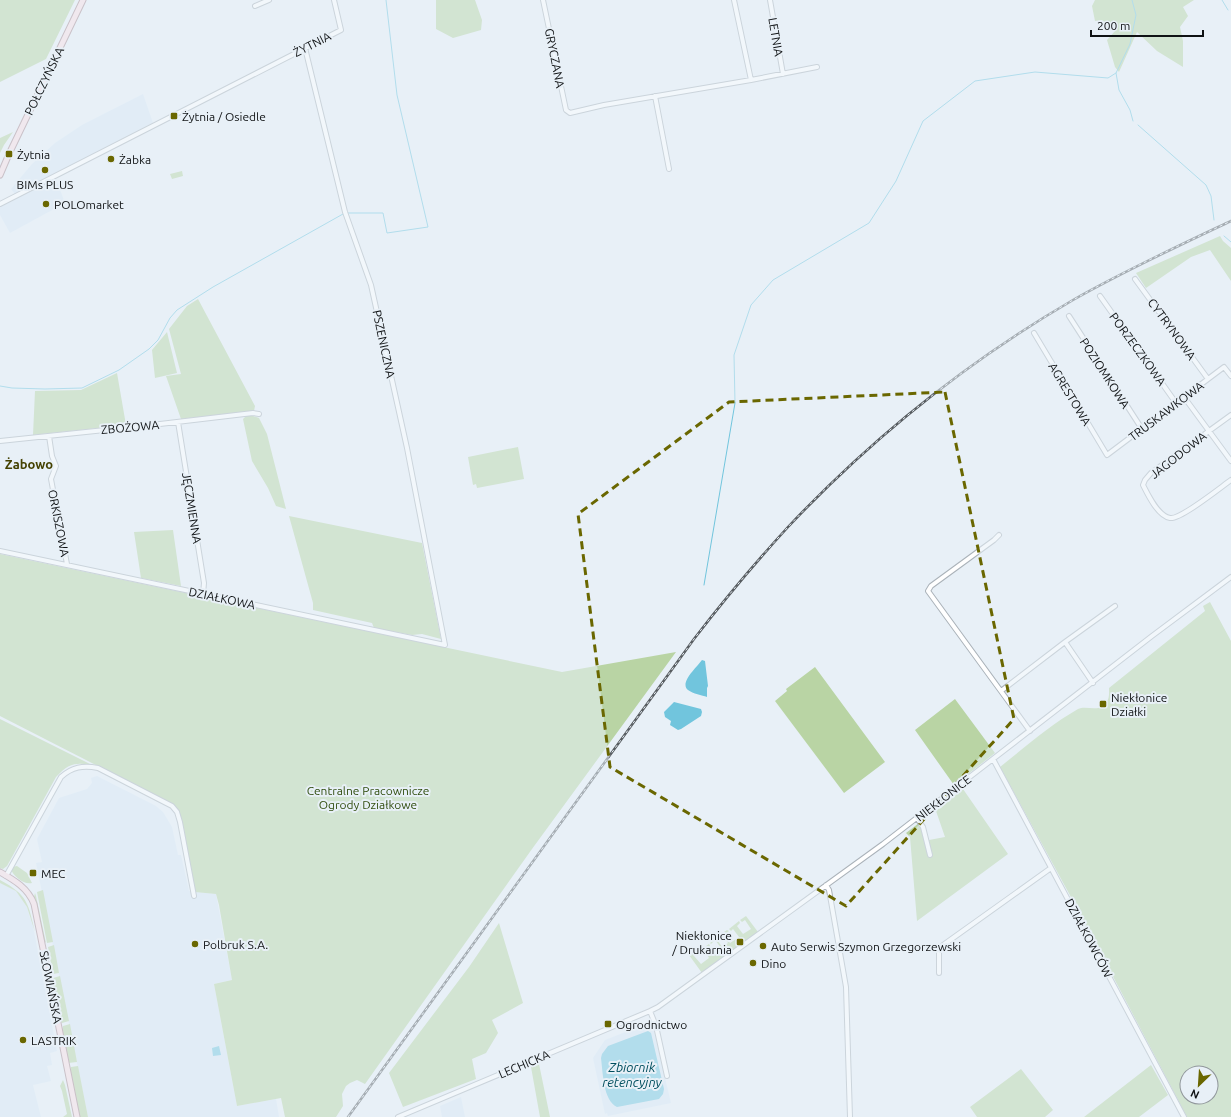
<svg xmlns="http://www.w3.org/2000/svg" width="1231" height="1117" viewBox="0 0 1231 1117" font-family="Ubuntu,sans-serif">
	<style>
		.built { fill: #d9e7f4 }
		.green { fill: #b9d4a4; fill-rule: evenodd }
		.water { fill: #71c5dd }
		.lines { fill: none; stroke-linecap: round; stroke-linejoin: round }
		.stream { stroke: #71c5dd; stroke-width: 1 }
		.minor-casing { stroke: #aab2b9; stroke-width: 6 }
		.major-casing { stroke: #a6888e; stroke-width: 7 }
		.minor { stroke: #fff; stroke-width: 4 }
		.major { stroke: #fadee3; stroke-width: 5 }
		.rail-casing { stroke: #575c60; stroke-width: 2.5 }
		.rail { stroke: #e8f0f7; stroke-width: 1; stroke-dasharray: 3; stroke-linecap: butt }
		.marked { fill: none; stroke: #6a6700; stroke-width: 3; stroke-dasharray: 8 5; stroke-linejoin: round }
		.poi-dot { fill: #6a6700; stroke: #e8f0f7; stroke-width: 1.5 }
		.labels { text-anchor: middle; dominant-baseline: central; stroke-width: 4; stroke-linejoin: round; paint-order: stroke }
		.street-label { font-size: 12px; fill: #0f1214; stroke: #e8f0f7 }
		.poi-label { font-size: 12px; fill: #0f1214; stroke: #e8f0f7; text-anchor: start }
		.park-label { font-size: 12px; fill: #304d0e; stroke: #e8f0f7 }
		.neighbourhood-label { font-size: 13px; font-weight: bold; fill: #444100; stroke: #e8f0f7 }
		.water-label { font-size: 13px; font-style: italic; fill: #004e5e; stroke: #e8f0f7 }
	</style>
	<rect width="100%" height="100%" fill="#e8f0f7"/>
	<path class="built" d="M143 94 153 123 15 194 11 189 32 164 55 143 82 125Z
		M56 179 65 203 10 233 0 215V207Z
		M97 776 156 806 163 812 172 827 178 855H181L189 891 216 894 232 980 214 984 237 1106 276 1099 279 1117H88L36 863 42 862 37 839 59 798 87 789 92 783 91 778Z
		M0 883 16 891 27 907 30 918 32 921 57 1051 50 1053 52 1065 47 1066 51 1081 33 1085 41 1117H0Z
		M646 1024 653 1027 671 1103 608 1116 607 1113 605 1114 593 1058 605 1040Z
		M461 1097 465 1117H442L440 1106Z"/>
	<path class="green" d="M0 0H75L46 59 0 82Z
		M436 0H475L482 20 481 30 453 38 436 29Z
		M1095 0H1194L1183 7 1188 16 1180 27 1183 41V67L1157 51 1137 32 1119 72 1115 67 1107 40 1115 31 1116 26 1108 25 1102 20 1095 21 1092 6Z
		M13 132 4 145 0 153V138Z
		M182 171 183 176 172 179 170 174Z
		M1220 236 1223 241 1231 248V281L1210 250 1191 257 1146 288 1136 273Z
		M198 299 255 406 254 411 181 419 166 376 181 374 169 329 187 306Z
		M167 332 177 373 155 378 152 350Z
		M117 373 126 425 33 435 35 391 81 390Z
		M246 416H253L259 418 267 434 286 509 276 506 268 488 252 461 243 419Z
		M518 447 524 479 477 488 476 484 473 485 468 457Z
		M289 516 422 543 441 639 422 634 412 635 374 628 372 623 313 610V603Z
		M173 530 181 586 141 578 134 532Z
		M0 554 562 672 676 652 532 849 365 1084 357 1080 350 1083 346 1086 342 1094 343 1106 336 1117H285L281 1098 237 1106 214 984 232 980 219 905 216 894 195 892 190 866 174 805 0 716Z
		M1210 602 1231 641V1117H1187L1078 910 1000 767C1025 747 1050 725 1078 709 1086 705 1096 712 1104 705 1110 700 1109 694 1109 688L1205 611 1203 606ZM1187 1073H1211V1097H1187Z
		M815 667 885 762 844 793 775 701 787 691 786 689Z
		M955 699 995 753 954 785 915 730Z
		M0 719 90 764C86 765 82 763 78 764 68 764 62 771 56 777L7 866 3 869 0 868Z
		M963 789 1008 854 917 921 910 837 906 833 919 823 922 827 930 848 929 840 945 837 936 811Z
		M17 866 27 873 32 883C24 885 13 876 11 869L12 867Z
		M0 880C28 895 28 903 35 932L27 907 16 891 0 883Z
		M43 890 53 942 47 943 37 892Z
		M35 893 36 896 46 943 44 941 34 897Z
		M746 916 758 932 702 973 689 955 696 949 699 953 694 956 701 964 709 958 704 950 701 953 699 951 709 944 710 946 707 948 713 956 722 949 715 940 711 944 710 943 716 938 722 947 728 943 721 934 727 930 729 931 724 935 730 943 739 937 733 929 731 931 729 929 739 921 740 923 737 926 743 934 751 929 745 920 742 922 740 920Z
		M499 923 523 1003 492 1020 498 1033 486 1053 472 1059 476 1079 403 1107 389 1073 469 967Z
		M54 945 59 973 53 974 48 947Z
		M60 976 69 1021 62 1023 59 1020 52 980 53 978Z
		M70 1024 77 1062 68 1063 62 1030 63 1026Z
		M539 1064 550 1117H540L531 1067Z
		M1151 1065 1168 1095 1139 1117H1084Z
		M78 1066 88 1117H79L70 1070 71 1067Z
		M1021 1069 1053 1110 1045 1117H977L970 1107Z
		M63 1080 65 1085 72 1117H63L67 1114 62 1091 60 1086Z"/>
	<path class="water" d="M702 660 705 661 708 686 707 688V697C702 695 693 694 688 690 679 683 697 667 702 660Z
		M674 702 701 709 702 712 701 716 681 729 678 730 670 725 671 721 665 717 664 712Z
		M648 1031 651 1033 664 1089 663 1094 659 1099 617 1107C603 1100 603 1073 601 1058L602 1054 608 1046Z
		M219 1046 221 1055 213 1056 212 1048Z"/>
	<g class="lines">
		<path class="stream" d="M1132 0 1136 15 1130 44 1116 73 1119 90 1130 110 1133 121
			M1222 0 1228 10
			M1138 125 1206 185 1211 196 1214 220
			M347 213H383L387 233 428 227 397 95 386 0
			M1224 236 1231 242
			M0 386 12 388 45 389 82 388 119 370 149 349 158 340 170 318 177 310 213 287 343 214
			M704 585 735 403 734 355 751 305 773 280 869 223 896 181 923 121 975 81 1035 72 1108 78 1116 73"/>
		<defs>
			<path id="minor" d="M543 0 566 110 570 113 604 105 751 80 817 67
				M734 0 751 80
				M770 0 783 74
				M255 6 269 0
				M655 96 669 169
				M0 204 341 30 334 0
				M1135 279 1208 379
				M1100 296 1176 403
				M1069 316 1142 429
				M1034 333 1107 455 1224 367 1231 376
				M1184 397 1231 461
				M1231 415 1151 473 1145 480 1143 485C1148 495 1158 516 1170 518 1180 520 1221 487 1231 480
				M178 422 204 583 203 594
				M49 436 52 456 56 466 51 479 67 564
				M0 441 143 426 253 413 259 414
				M999 535 994 540 931 586 928 591 1030 731
				M0 551 445 645 407 448 371 285 345 212 305 48
				M1093 683 1065 642 1115 606
				M1001 691 1065 642
				M993 759 1184 1117
				M917 818 923 827 930 855
				M6 876 61 777C72 767 83 765 98 768L172 806 177 812 180 822 194 896
				M826 885 829 890 846 987 850 1117
				M939 973V948L1051 868
				M650 1011 656 1026 667 1076
				M398 1117 650 1011 658 1007 883 844 1152 636 1231 577"/>
			<path id="major" d="M0 175 9 154 83 0
				M0 872C14 880 28 888 34 904L77 1117"/>
		</defs>
		<use href="#minor" class="minor-casing"/>
		<use href="#major" class="major-casing"/>
		<use href="#minor" class="minor"/>
		<use href="#major" class="major"/>
		<defs>
			<path id="rail" d="M348 1117 694 639C724 600 755 563 788 527 871 439 968 361 1073 300 1124 271 1178 246 1231 221"/>
		</defs>
		<use href="#rail" class="rail-casing"/>
		<use href="#rail" class="rail"/>
	</g>
	<path d="M0 0H1231V1117H0ZM945 392 1014 719 846 906 610 767 578 514 729 402Z" fill="#e8f0f7" fill-opacity=".55" fill-rule="evenodd"/>
	<path class="marked" d="M945 392 1014 719 846 906 610 767 578 514 729 402Z"/>
	<g class="poi-dot">
		<rect x="170" y="112" width="8" height="8" rx="2"/>
		<rect x="5" y="150" width="8" height="8" rx="2"/>
		<circle cx="111" cy="159" r="4"/>
		<circle cx="45" cy="170" r="4"/>
		<circle cx="46" cy="204" r="4"/>
		<rect x="1099" y="700" width="8" height="8" rx="2"/>
		<rect x="29" y="869" width="8" height="8" rx="2"/>
		<rect x="736" y="938" width="8" height="8" rx="2"/>
		<circle cx="195" cy="944" r="4"/>
		<circle cx="763" cy="946" r="4"/>
		<circle cx="753" cy="963" r="4"/>
		<rect x="604" y="1020" width="8" height="8" rx="2"/>
		<circle cx="23" cy="1040" r="4"/>
	</g>
	<g class="labels">
		<g class="street-label">
			<text transform="translate(776 37) rotate(80)">LETNIA</text>
			<text transform="translate(312 44) rotate(-27)">ŻYTNIA</text>
			<text transform="translate(555 58) rotate(79)">GRYCZANA</text>
			<text transform="translate(44 81) rotate(-64)">POŁCZYŃSKA</text>
			<text transform="translate(1172 329) rotate(54)">CYTRYNOWA</text>
			<text transform="translate(384 344) rotate(78)">PSZENICZNA</text>
			<text transform="translate(1138 349) rotate(54)">PORZECZKOWA</text>
			<text transform="translate(1105 373) rotate(57)">POZIOMKOWA</text>
			<text transform="translate(1070 394) rotate(59)">AGRESTOWA</text>
			<text transform="translate(1166 411) rotate(-37)">TRUSKAWKOWA</text>
			<text transform="translate(130 427) rotate(-5)">ZBOŻOWA</text>
			<text transform="translate(1178 455) rotate(-38)">JAGODOWA</text>
			<text transform="translate(192 508) rotate(81)">JĘCZMIENNA</text>
			<text transform="translate(59 523) rotate(79)">ORKISZOWA</text>
			<text transform="translate(222 598) rotate(12)">DZIAŁKOWA</text>
			<text transform="translate(943 798) rotate(-38)">NIEKŁONICE</text>
			<text transform="translate(1089 938) rotate(62)">DZIAŁKOWCÓW</text>
			<text transform="translate(51 987) rotate(79)">SŁOWIAŃSKA</text>
			<text transform="translate(524 1064) rotate(-23)">LECHICKA</text>
		</g>
		<g class="poi-label">
			<text x="182" y="116">Żytnia / Osiedle</text>
			<text x="17" y="154">Żytnia</text>
			<text x="119" y="159">Żabka</text>
			<text x="45" y="184" text-anchor="middle">BIMs PLUS</text>
			<text x="54" y="204">POLOmarket</text>
			<text x="1111" y="697">Niekłonice<tspan x="1111" dy="14">Działki</tspan></text>
			<text x="41" y="873">MEC</text>
			<text x="732" y="935" text-anchor="end">Niekłonice<tspan x="732" dy="14">/ Drukarnia</tspan></text>
			<text x="203" y="944">Polbruk S.A.</text>
			<text x="771" y="946">Auto Serwis Szymon Grzegorzewski</text>
			<text x="761" y="963">Dino</text>
			<text x="616" y="1024">Ogrodnictwo</text>
			<text x="31" y="1040">LASTRIK</text>
		</g>
		<g class="park-label">
			<text x="368" y="790">Centralne Pracownicze<tspan x="368" dy="14">Ogrody Działkowe</tspan></text>
		</g>
		<g class="neighbourhood-label">
			<text x="29" y="464">Żabowo</text>
		</g>
		<g class="water-label">
			<text x="632" y="1067">Zbiornik<tspan x="632" dy="15">retencyjny</tspan></text>
		</g>
	</g>
	<g transform="translate(1199 1085) rotate(205)"><circle r="19" fill="#e8f0f7" stroke="#91979c"/>
	<path d="M0-3L7 15L0 10L-7 15Z" fill="#6a6700"/>
	<text y="-6" font-size="11" font-weight="bold" text-anchor="middle" fill="#0f1214">N</text>
	</g>
	<path d="M1091 30v6h112v-6" fill="none" stroke="#0f1214" stroke-width="2"/>
	<text x="1097" y="30" font-size="12" fill="#0f1214" stroke="#e8f0f7" stroke-width="3" paint-order="stroke">200 m</text>
</svg>
